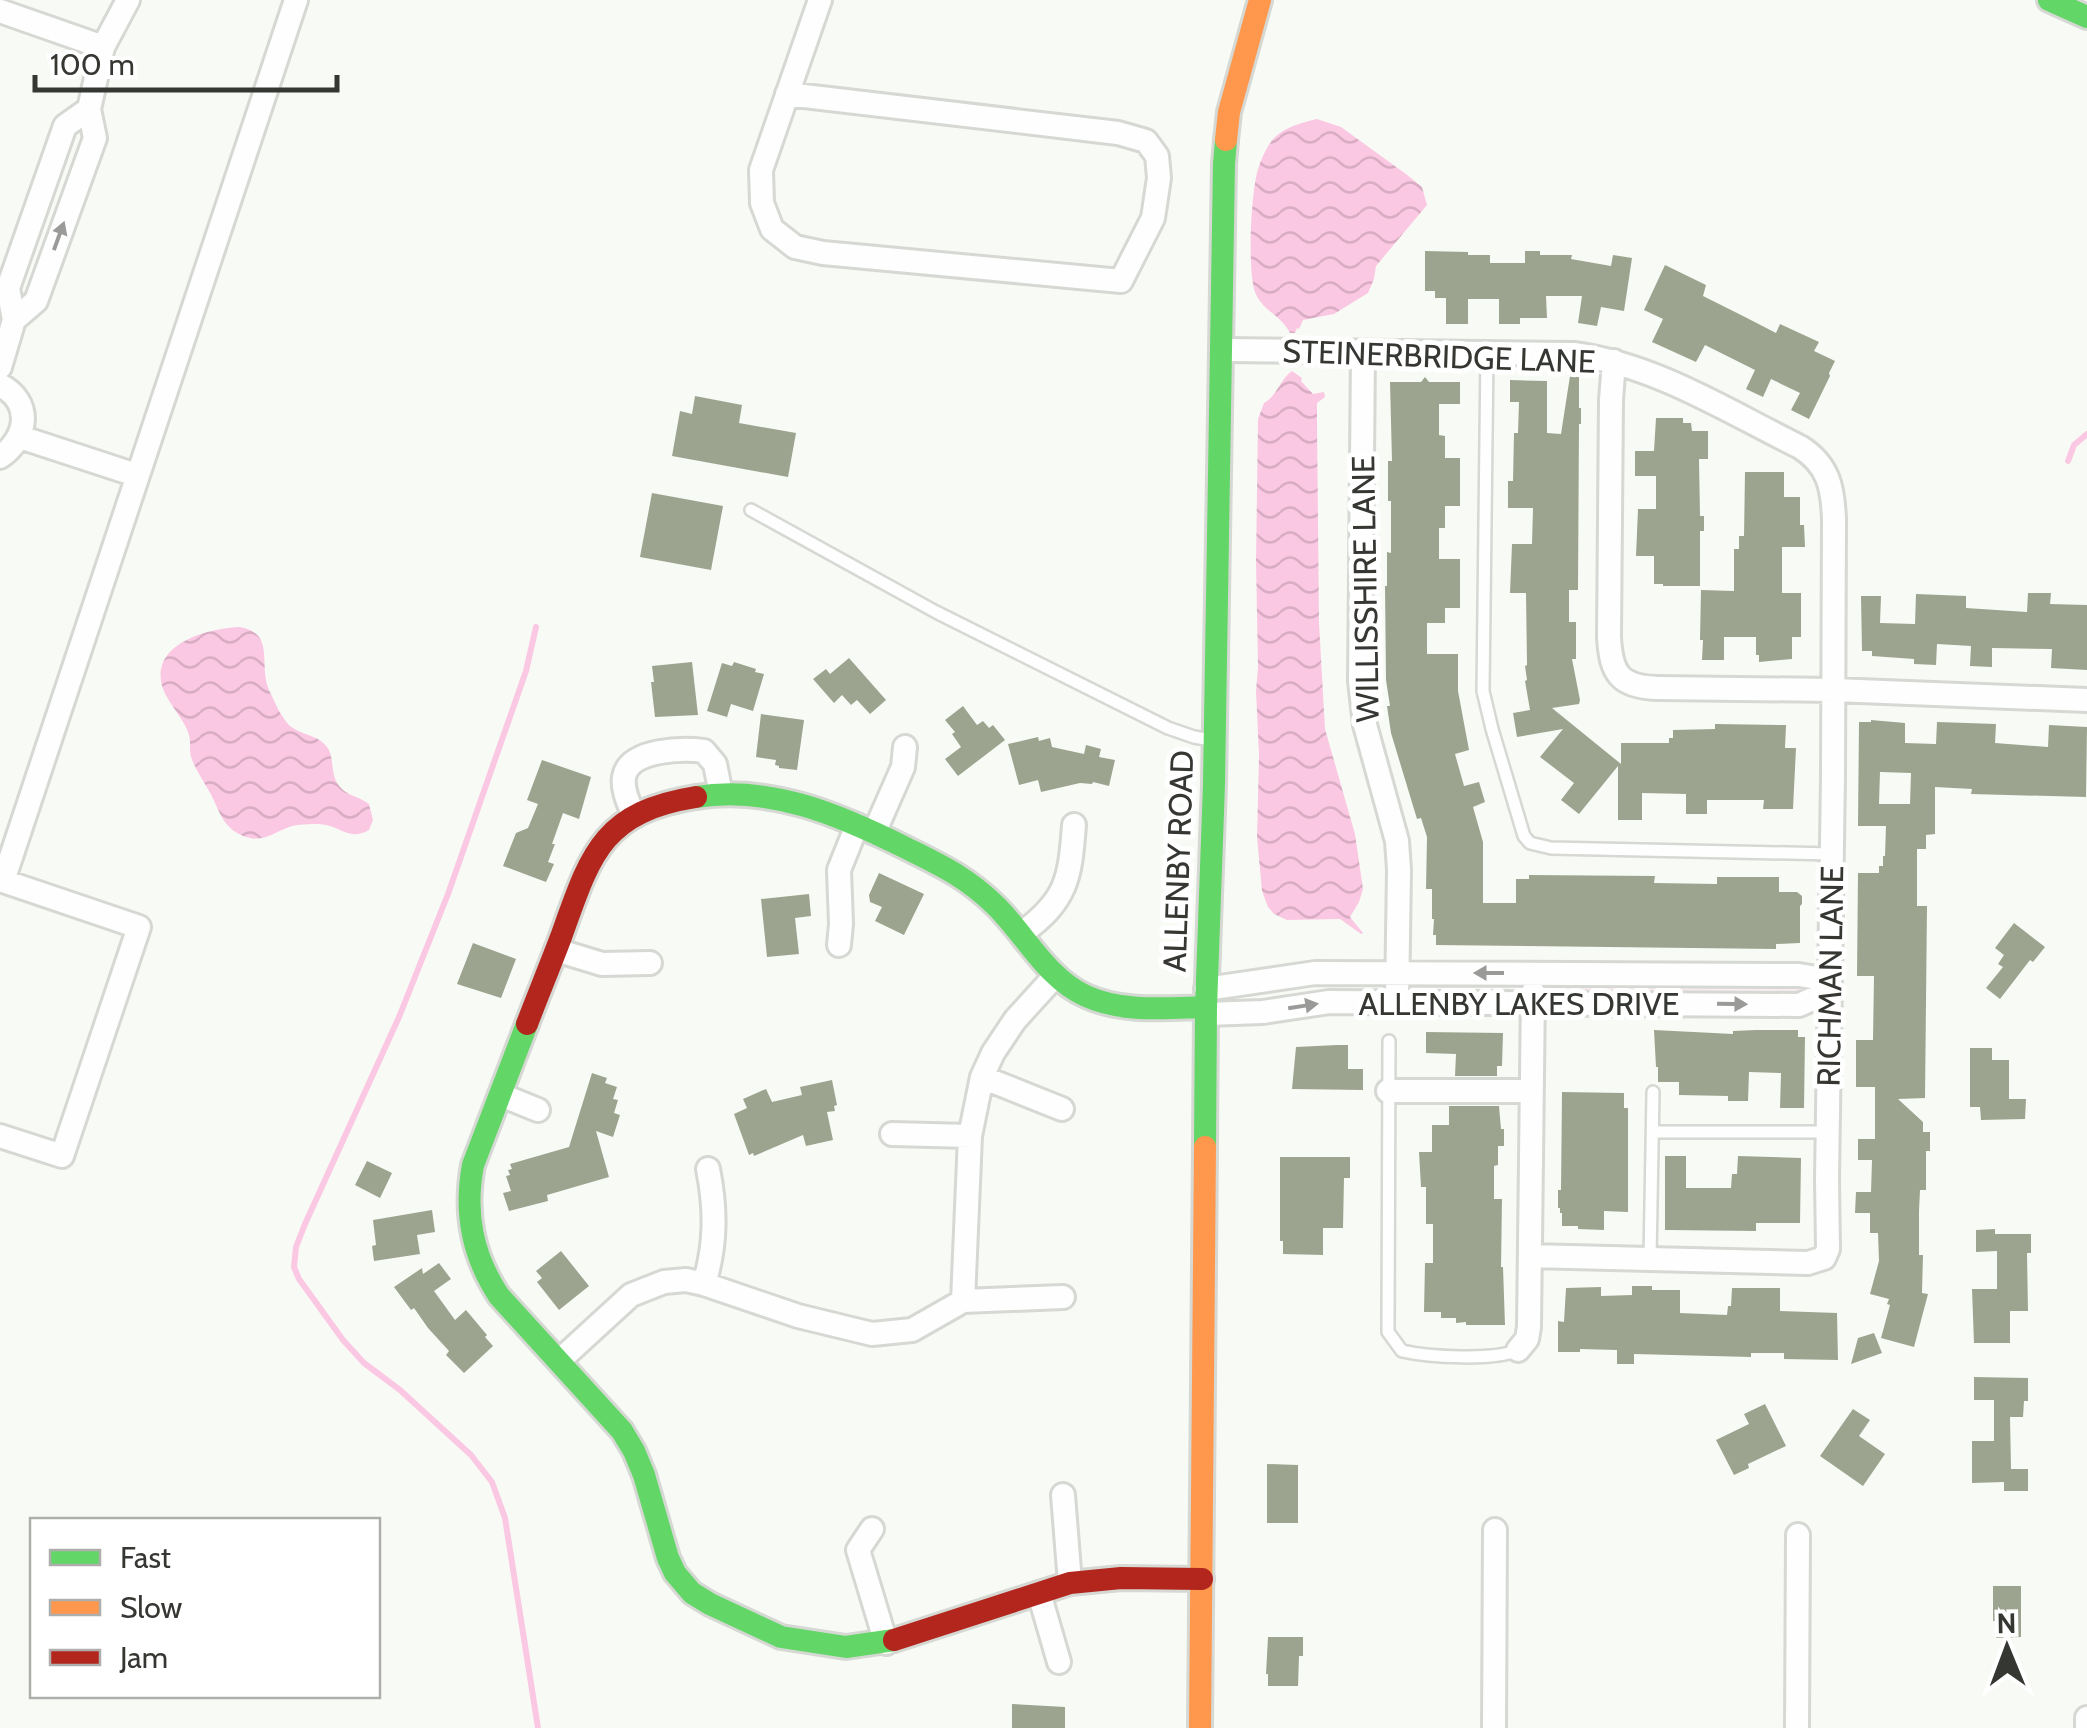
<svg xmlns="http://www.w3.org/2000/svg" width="2087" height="1728" viewBox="0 0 2087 1728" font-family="Cabin,sans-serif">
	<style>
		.green { fill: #faedf2 }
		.water { fill: url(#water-waves) }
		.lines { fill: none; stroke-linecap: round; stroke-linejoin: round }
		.stream { stroke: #fbc8e3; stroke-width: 6 }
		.building { fill: #9ca490; fill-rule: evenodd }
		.lane-casing { stroke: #d6d8d3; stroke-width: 16 }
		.street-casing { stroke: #d6d8d3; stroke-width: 28 }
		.fast-casing { stroke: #d6d8d3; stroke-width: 28 }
		.slow-casing { stroke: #d6d8d3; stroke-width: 28 }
		.jam-casing { stroke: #d6d8d3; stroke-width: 28 }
		.lane { stroke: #fefefe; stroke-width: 11 }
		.street { stroke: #fefefe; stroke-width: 22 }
		.fast { stroke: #63d668; stroke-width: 22 }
		.slow { stroke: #ff974d; stroke-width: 22 }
		.jam { stroke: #b3261e; stroke-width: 22 }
		.oneway { fill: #9a9a98 }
		.labels { text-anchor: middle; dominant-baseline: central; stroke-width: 10; stroke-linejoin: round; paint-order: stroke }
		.street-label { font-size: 32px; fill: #353733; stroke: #fff }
	</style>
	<defs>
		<pattern id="water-waves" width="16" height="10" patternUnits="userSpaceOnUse" patternTransform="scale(2.5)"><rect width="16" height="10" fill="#fbc8e3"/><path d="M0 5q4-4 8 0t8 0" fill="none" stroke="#d8acc3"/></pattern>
	</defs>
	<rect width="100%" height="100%" fill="#f8fbf5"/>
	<path class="green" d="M1556 985 1804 986 1805 989 1800 993 1559 991Z"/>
	<path class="water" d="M1317 119 1341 127 1406 174 1422 187 1427 205 1376 266 1374 279 1368 293 1334 314 1303 320 1299 329 1297 328 1295 333H1290C1279 313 1263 312 1255 292 1247 270 1251 187 1259 166 1262 157 1268 145 1274 138 1285 127 1303 122 1317 119Z
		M1292 371 1302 378 1301 381 1313 394 1324 392 1325 397 1317 403V418L1319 623 1325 729 1355 834 1363 889 1359 902 1350 917 1363 933 1361 934 1340 919 1287 920 1274 914 1268 907 1262 891 1257 837 1259 755 1256 691 1258 667 1256 562 1258 419 1264 403C1278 395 1280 379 1292 371Z
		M240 627C276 634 258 664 269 690 274 700 280 715 288 724 298 735 318 734 327 747 336 759 328 777 343 790 350 796 362 798 369 804L373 820 369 830C348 842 341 825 319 824 310 824 298 824 289 827 271 834 260 845 239 834 221 825 218 806 209 791 203 780 195 769 191 757 189 750 191 742 189 735 183 715 164 701 161 681 155 641 212 628 240 627Z"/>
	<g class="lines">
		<path class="stream" d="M2068 461 2074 445 2087 434
			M536 627 526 671 448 894 399 1017 305 1224 296 1247 294 1267 299 1279 343 1340 364 1363 400 1390 471 1455 492 1482 505 1518 538 1728"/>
	</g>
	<path class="building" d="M1425 251 1468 252V255H1490V263H1525V251H1540V255H1572L1571 259 1611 266 1613 255 1632 258 1624 311 1601 307 1597 326 1578 323 1582 296H1546L1547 318H1520V324H1499V299H1468V324H1446V298H1435V291H1425Z
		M1665 265 1706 285 1703 296 1745 317 1776 333 1780 324 1819 342 1814 351 1835 361 1829 373 1830 376 1809 419 1791 410 1800 393 1771 379 1763 397 1746 389 1755 370 1705 345 1696 362 1652 342 1663 319 1644 310Z
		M1570 376 1579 377V408H1581V424H1579L1578 590H1569V622H1576V659H1572L1580 700 1579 704 1552 708 1621 764V743H1669V738H1673V730L1715 729V724L1786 725 1785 748H1796L1793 809H1763L1764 800H1707V814H1686V794L1642 793V820H1618V766L1579 814 1561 800 1574 783 1540 757 1563 729 1517 737 1513 713 1530 710 1525 681 1527 680 1525 666 1527 665 1526 593H1510L1512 544H1532L1533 508H1508V481H1513L1514 433H1518L1519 402H1510V380L1547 381V433L1561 434Z
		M1425 377 1429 382H1460V404H1439V435L1445 436V458H1460V506H1445V528H1439V559H1460V608H1445V623H1427V654H1458V691L1469 750 1455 754 1464 786 1479 782 1485 802 1473 807 1483 842V903H1516V879H1529V875L1655 876 1654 883 1717 884V877H1779V892H1797L1802 896V904L1800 906V943L1776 944V949L1436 945V935H1433L1434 919H1432V889H1426L1427 837 1421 818 1417 819 1391 733 1387 706H1390L1386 680 1385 586H1387V552L1391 553V501H1388V461H1392L1390 382H1421Z
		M695 396 742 405 739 423 796 433 788 477 672 456 680 411 692 414Z
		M1656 418H1683V423H1691L1692 431H1708V459H1699L1700 516H1704V531H1700V586H1663V584H1654V556H1636L1638 509H1656V476H1635V451H1654Z
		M1745 472H1784V497H1800V525H1804L1805 547H1782V593H1801V637H1792V659L1759 662V655H1756V637H1724V660H1702L1703 640H1700L1701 590 1734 591V549H1739V536H1744Z
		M652 493 723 506 711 570 640 557Z
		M2028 593H2051L2050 604 2087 605V670L2051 668 2052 649 1992 648V667L1970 666 1971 646 1937 644 1936 665 1914 664V659L1872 656V651H1862L1861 596H1881L1880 623 1915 624 1916 594 1966 596V608L2027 612Z
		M849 658 886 700 870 714 857 700 851 705 842 695 834 703 813 679 826 669 830 674Z
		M692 662 698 715 655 717 651 682H654L652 666Z
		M734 662 756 669 755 672 764 674 753 711 731 704 727 717 707 711 722 663 732 666Z
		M963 706 977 725 983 721 989 728 993 725 1005 740 958 776 945 759 961 747 952 734 955 732 945 720Z
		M761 714 804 720 797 770 779 768V766L775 765 776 760 756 757Z
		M1871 720 1905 723V743L1936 744 1937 722 1996 724 1995 743 2048 747 2049 725 2087 727 2086 797 1971 794 1972 789 1935 787V834L1926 835V849H1917V906H1927L1925 1098 1898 1099 1923 1122V1132H1930V1151H1926V1190H1920L1919 1211V1255H1923L1922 1293 1928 1294 1914 1347 1881 1338 1890 1305 1887 1304 1889 1299 1870 1294 1879 1261 1878 1233H1870V1213H1855L1856 1192H1871L1872 1160H1858V1139H1875V1087H1856V1040H1873L1874 976H1857L1858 873H1879V866H1883V856H1885L1886 826H1858L1859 722H1871ZM1880 772 1911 773 1910 804H1879Z
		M1038 737 1039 741 1050 738 1052 747 1084 754 1086 745 1101 749 1099 757 1115 760 1109 786 1093 782 1092 784 1080 783 1041 792 1038 780 1019 785 1008 744Z
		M542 760 591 777 579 819 563 813 552 844H555L548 862 554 864 546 882 503 866 516 833 528 828 538 804 527 800Z
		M879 873 924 894 904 935 875 921 882 907 870 902 869 895Z
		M809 894 811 916 795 918 799 954 767 957 761 899Z
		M2014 923 2045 947 2033 962 2030 960 2000 999 1986 988 2003 967 1998 964 2004 955 1995 948Z
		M473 943 516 959 501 998 457 984Z
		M1654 1030 1733 1034V1031L1756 1030H1798V1037H1805L1804 1108H1780L1781 1073 1749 1072 1748 1101H1728V1096L1679 1095V1082H1658V1067H1656Z
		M1426 1032 1503 1033 1502 1066H1497V1076H1455L1456 1054 1426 1053Z
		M1337 1045H1348V1069H1363V1090L1292 1089 1296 1047Z
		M1970 1048H1992V1060H2009V1099H2026L2025 1119 1981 1120 1980 1107H1970Z
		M592 1073 607 1078 605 1083 617 1087 613 1099 618 1100 614 1113 620 1115 613 1137 596 1131 609 1177 547 1195 548 1201 509 1211 503 1193 511 1191 506 1176 510 1175 508 1170 512 1169 510 1164 569 1147Z
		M832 1080 837 1105 834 1106 835 1111 827 1112 833 1140 806 1146 803 1135 754 1156 753 1153 749 1155 734 1114 747 1108 743 1099 766 1089 772 1102 802 1095 800 1087Z
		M1562 1092 1624 1093V1108H1628V1212L1604 1211V1230L1578 1229V1226H1562V1213H1560V1208H1558V1190H1561Z
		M1449 1106H1499L1501 1129H1504V1146H1498V1165L1494 1166V1199H1502L1501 1267H1503L1505 1325H1466V1322L1456 1323V1318H1441V1312H1424L1425 1263H1433V1224H1426V1187H1421L1419 1152H1432V1125H1449Z
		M1665 1156H1686V1188H1731L1732 1174H1737L1738 1156 1801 1158 1800 1223H1756V1231L1665 1230Z
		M1280 1157H1350V1178H1344L1343 1228H1323V1255L1283 1254V1241H1280Z
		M367 1161 392 1173 380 1198 355 1185Z
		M432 1210 435 1232 417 1235 420 1254 374 1261 372 1246 376 1245 373 1220Z
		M1995 1229V1234H2031V1253H2027L2028 1311H2010V1343H1974L1972 1289H1997V1251L1976 1252V1230Z
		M561 1251 589 1286 559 1310 537 1282 542 1278 536 1271Z
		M439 1263 451 1279 434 1291 455 1320 466 1310 487 1335 485 1337 493 1346 464 1373 446 1355 449 1351 428 1328 414 1308 411 1310 394 1287 422 1268 423 1274Z
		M1632 1286H1652V1290H1680V1313L1727 1315 1728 1306H1731L1732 1288H1780V1311L1837 1313 1838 1360 1784 1359V1353H1751V1357L1634 1354V1364H1617V1350L1580 1349V1352H1558V1321L1564 1322 1566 1288 1601 1287V1296L1632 1295Z
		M1874 1333 1882 1353 1851 1364 1858 1338Z
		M1974 1377 2028 1378V1401H2024L2023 1417H2010L2011 1469H2028V1491H2004V1482L1972 1483V1441H1994V1400H1974Z
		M1765 1404 1786 1446 1748 1464 1749 1468 1734 1475 1716 1440 1749 1424 1744 1414Z
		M1853 1409 1870 1420 1859 1436 1885 1454 1863 1486 1820 1456Z
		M1267 1464 1298 1465V1523H1267Z
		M1993 1586H2021V1637L1996 1638V1621H1993Z
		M1268 1637H1303V1656H1299L1298 1686H1268V1674H1266Z
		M1012 1704 1065 1707V1728H1012Z"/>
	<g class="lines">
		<defs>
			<path id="lane" d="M1487 353 1483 691 1492 729 1524 836 1530 843 1551 848 1832 854
				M751 510 936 612 1168 728 1194 737 1211 740
				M1389 1041 1388 1332 1402 1351C1429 1357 1494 1361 1518 1350
				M1653 1132H1828
				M1650 1259 1653 1092"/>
			<path id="street" d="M0 11 103 47
				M787 94 1118 133 1146 141 1157 156 1159 178 1153 218 1121 281 823 253 795 247 772 229 762 203 761 170 820 0
				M89 109 103 47 128 0
				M1223 350 1574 354C1656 365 1727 411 1800 447 1829 465 1833 489 1834 520L1833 776 1827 1179 1828 1249 1824 1258 1808 1263 1530 1256
				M1363 352 1360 681 1365 725 1397 841 1399 870 1397 1002
				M1614 361 1611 400 1609 637C1611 673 1619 687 1658 688L1834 690 2087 700
				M0 367 14 320 8 288 65 126 89 109 95 138 36 301 14 320
				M0 385C33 402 28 438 0 457
				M20 437 136 475
				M634 816C629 804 622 790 624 777 629 749 683 748 704 751L715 764 721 794
				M874 833 903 767 905 747
				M1022 933C1067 900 1070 879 1074 825
				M839 945 841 924 839 870 857 825
				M556 950 602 964 650 963
				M1206 989 1315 973 1799 975 1811 977 1830 984
				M1206 1014 1263 1012 1329 1002 1799 1005 1830 991
				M982 1077 1062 1109
				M1388 1091H1531
				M501 1095 538 1110
				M892 1134 970 1136
				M0 1136 62 1156 139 927 3 881 296 0
				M704 1284C716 1245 716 1209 708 1169
				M963 1301 1063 1297
				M1518 1350 1527 1339 1529 1327 1533 992
				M559 1361 631 1295 664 1282 686 1280 704 1284 798 1316 872 1334 912 1330 963 1301 970 1136 982 1077 993 1053 1015 1020 1055 976
				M1063 1495 1070 1583
				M872 1529 858 1550 886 1643
				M1039 1593 1059 1662
				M1494 1728 1495 1530
				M1797 1728 1798 1535
				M2087 1728V1718"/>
			<path id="fast" d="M2049 0 2087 17
				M696 797C771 785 840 815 906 848 942 866 966 877 995 905 1025 934 1047 979 1086 996 1123 1013 1167 1008 1206 1007
				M527 1024 473 1165C464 1213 472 1255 499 1296L622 1431 634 1451 644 1475 668 1558 675 1573 692 1593 710 1604 781 1637 846 1647 894 1640
				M1205 1147 1206 1007 1214 784 1224 164 1226 140"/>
			<path id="slow" d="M1226 140 1229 112 1260 0
				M1200 1728 1205 1147"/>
			<path id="jam" d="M527 1024C538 995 550 966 561 937 590 856 601 812 696 797
				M894 1640 1070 1583 1121 1578 1202 1579"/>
		</defs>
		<use href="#lane" class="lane-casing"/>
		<use href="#street" class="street-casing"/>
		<use href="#fast" class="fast-casing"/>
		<use href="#slow" class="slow-casing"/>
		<use href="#jam" class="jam-casing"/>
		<use href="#lane" class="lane"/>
		<use href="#street" class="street"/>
		<use href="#fast" class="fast"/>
		<use href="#slow" class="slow"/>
		<use href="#jam" class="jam"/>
	</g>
	<defs><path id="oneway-solid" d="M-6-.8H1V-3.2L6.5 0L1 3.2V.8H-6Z" transform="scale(2.5)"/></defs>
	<g class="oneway">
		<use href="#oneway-solid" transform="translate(59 236) rotate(-70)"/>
		<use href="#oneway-solid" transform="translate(1489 973) rotate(-180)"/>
		<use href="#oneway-solid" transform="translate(1732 1004) rotate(1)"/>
		<use href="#oneway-solid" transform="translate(1303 1006) rotate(-9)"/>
	</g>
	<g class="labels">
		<g class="street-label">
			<text transform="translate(1439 356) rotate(2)">STEINERBRIDGE LANE</text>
			<text transform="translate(1365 589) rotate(-91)">WILLISSHIRE LANE</text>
			<text transform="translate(1178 861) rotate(-88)">ALLENBY ROAD</text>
			<text transform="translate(1830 976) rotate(-89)">RICHMAN LANE</text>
			<text x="1519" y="1003">ALLENBY LAKES DRIVE</text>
		</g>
	</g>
	<rect x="30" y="1518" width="350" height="180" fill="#ffffff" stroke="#aeafad" stroke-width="2.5"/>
	<rect x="50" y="1550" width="50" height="15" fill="#63d668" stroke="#aeafad" stroke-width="2.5"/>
	<text x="120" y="1568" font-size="30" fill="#353733">Fast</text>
	<rect x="50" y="1600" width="50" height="15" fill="#ff974d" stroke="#aeafad" stroke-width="2.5"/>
	<text x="120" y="1618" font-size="30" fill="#353733">Slow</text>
	<rect x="50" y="1650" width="50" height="15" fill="#b3261e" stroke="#aeafad" stroke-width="2.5"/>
	<text x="120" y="1668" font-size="30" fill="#353733">Jam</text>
	<g transform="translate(2007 1648) rotate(359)" stroke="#ffffff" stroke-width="8" paint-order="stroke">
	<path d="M0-8L18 38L0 25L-18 38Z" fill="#353733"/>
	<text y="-15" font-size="28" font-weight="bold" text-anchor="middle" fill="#353733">N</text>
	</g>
	<path d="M35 75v15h302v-15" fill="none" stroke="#353733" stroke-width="5"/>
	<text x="50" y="75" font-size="30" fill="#353733" stroke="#ffffff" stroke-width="8" paint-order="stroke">100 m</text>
</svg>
